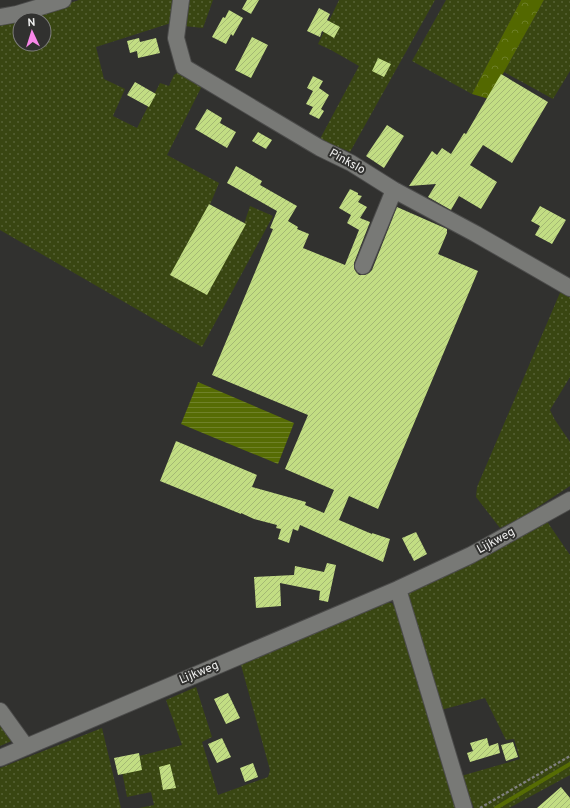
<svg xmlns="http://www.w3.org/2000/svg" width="570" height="808" viewBox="0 0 570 808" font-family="Overpass,sans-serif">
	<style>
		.grass { fill: url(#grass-dots); fill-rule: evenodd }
		.forest { fill: url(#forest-crowns) }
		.water { fill: url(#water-rules) }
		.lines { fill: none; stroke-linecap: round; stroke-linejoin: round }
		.stream { stroke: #566c04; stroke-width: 4 }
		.building { fill: url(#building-hatch) }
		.minor-casing { stroke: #4c4c4b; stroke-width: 18 }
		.path { stroke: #7f7f7e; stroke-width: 2.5; stroke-dasharray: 3 2; stroke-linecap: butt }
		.minor { stroke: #787976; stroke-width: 16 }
		.labels { text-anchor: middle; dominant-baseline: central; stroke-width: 4; stroke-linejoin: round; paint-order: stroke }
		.street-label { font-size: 12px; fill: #efefee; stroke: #31312f }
	</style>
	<defs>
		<pattern id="grass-dots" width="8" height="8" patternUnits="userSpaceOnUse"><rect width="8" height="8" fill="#394612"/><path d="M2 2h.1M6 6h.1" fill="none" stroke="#566135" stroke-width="1.8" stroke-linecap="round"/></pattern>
		<pattern id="forest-crowns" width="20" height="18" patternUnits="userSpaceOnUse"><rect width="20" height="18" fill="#536800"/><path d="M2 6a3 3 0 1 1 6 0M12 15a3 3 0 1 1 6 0" fill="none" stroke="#6c7e26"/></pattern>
		<pattern id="water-rules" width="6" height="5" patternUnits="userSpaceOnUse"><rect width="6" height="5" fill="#566c04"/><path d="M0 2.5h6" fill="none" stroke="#6f8129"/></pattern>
		<pattern id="building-hatch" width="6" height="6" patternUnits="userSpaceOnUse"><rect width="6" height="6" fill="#c2dd83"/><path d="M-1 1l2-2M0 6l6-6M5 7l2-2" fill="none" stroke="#a4b874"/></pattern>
	</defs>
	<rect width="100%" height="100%" fill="#31312f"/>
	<path class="grass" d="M79 0H175L174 22 96 47 104 79 125 89 113 116 137 128 160 83 169 86 174 75 183 69 203 84 167 155 219 183 209 207 243 227 250 206 273 216 202 347 0 230V25ZM20 20H44V44H20Z
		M186 0H213L203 28 184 26Z
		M339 0H435L350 152 320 139 359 66 331 50 318 44Z
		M446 0H521L472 94 412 61Z
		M544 0H570V71L553 99 504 72Z
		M562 288 570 293V377L550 410 555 420 570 442V486L521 518 500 528 476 497 477 487Z
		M546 520 570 555V775L509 808H474L461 776 520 759 514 739 506 740 485 698 441 710 407 599 411 589Z
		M383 602 392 603 397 612 461 808H139L154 805 151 792 127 797 120 761 182 745 166 700 196 687 212 737 202 742 218 795 268 777 270 770 241 665Z
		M0 721 14 740 0 746Z
		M102 728 121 808H0V768Z"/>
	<path class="forest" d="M521 0H544L489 99 472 94Z"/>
	<path class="water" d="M198 382 294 423 278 464 181 424Z"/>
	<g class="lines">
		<path class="stream" d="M496 808 570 764"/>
	</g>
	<path class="building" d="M247 0H259L251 14 242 9Z
		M319 8 330 14 327 20 340 27 334 38 322 31 320 37 307 31Z
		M229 10 243 18 233 36 231 34 226 44 212 37 223 17 225 18Z
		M252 37 268 45 251 78 235 70Z
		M139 38 140 42 156 38 160 53 138 58 137 51 130 53 127 41Z
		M378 58 391 64 384 77 372 71Z
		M501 74 548 102 512 163 483 145 470 165 497 182 481 209 459 196 451 210 428 197 436 184 409 186 432 151 437 155 442 148 451 154 464 133 466 134Z
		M313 76 323 81 319 88 329 95 321 109 324 111 319 119 309 114 313 107 306 104 313 91 307 88Z
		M135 82 156 94 149 107 127 95Z
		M207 109 222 118 220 123 236 132 227 148 195 129Z
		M387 125 404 136 384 168 366 156Z
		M258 132 272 140 266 149 252 141Z
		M236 166 262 181 260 185 297 206 288 221 298 227 297 229 309 234 303 248 345 265 359 230 347 223 351 215 339 208 350 189 358 193V195L362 196 358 202 367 207 360 218 370 222 354 263V268L356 272 359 275H365L369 273 372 270 397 207 447 229V233L438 254 478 271 378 509 349 496 339 520 372 534V533L390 539 383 562 300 525 298 531 293 529 289 543 278 539 281 529 276 528 277 525 254 519 241 513V514L160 481 176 441 257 475 252 487 306 502 305 505 324 513 334 490 285 469 308 415 212 375 273 229 270 228 277 211 227 183Z
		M209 204 246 224 207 295 170 275Z
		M540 206 566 220 552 244 535 235 540 226 531 221Z
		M416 532 427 554 414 561 410 553V554L402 538Z
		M327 563 336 565 328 602 319 600 320 591 280 583 281 606 256 608 254 577 294 575 295 566 324 572Z
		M228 693 240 718 226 724 214 699Z
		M222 738 231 757 217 763 208 744Z
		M487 738 489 746 498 743 500 753 470 762 467 753 473 751 470 743Z
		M513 742 518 757 506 761 501 745Z
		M139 753 142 770 118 775 114 758Z
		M253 763 258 777 245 782 240 768Z
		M170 764 176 788 163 790 159 767Z
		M561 787 570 798V808H537Z"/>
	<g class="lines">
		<defs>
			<path id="minor" d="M181 0 176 38 184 67 320 148 351 163 394 190 476 234 570 288
				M0 17 17 14 63 0
				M363 266 394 190
				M398 589 464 808
				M0 711 26 747
				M0 758 398 589 471 555 570 500"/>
		</defs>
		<use href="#minor" class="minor-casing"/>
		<path class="path" d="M480 808 570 756"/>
		<use href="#minor" class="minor"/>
	</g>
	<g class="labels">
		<g class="street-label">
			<text transform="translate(347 162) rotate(29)">Pinkslo</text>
			<text transform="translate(496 541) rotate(-29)">Lijkweg</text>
			<text transform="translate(199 673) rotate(-23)">Lijkweg</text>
		</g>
	</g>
	<g transform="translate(32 32) rotate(356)"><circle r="19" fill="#31312f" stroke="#7d7d7b"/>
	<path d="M0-3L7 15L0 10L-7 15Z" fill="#f987e9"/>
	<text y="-6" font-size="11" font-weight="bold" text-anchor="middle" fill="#efefee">N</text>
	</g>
</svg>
